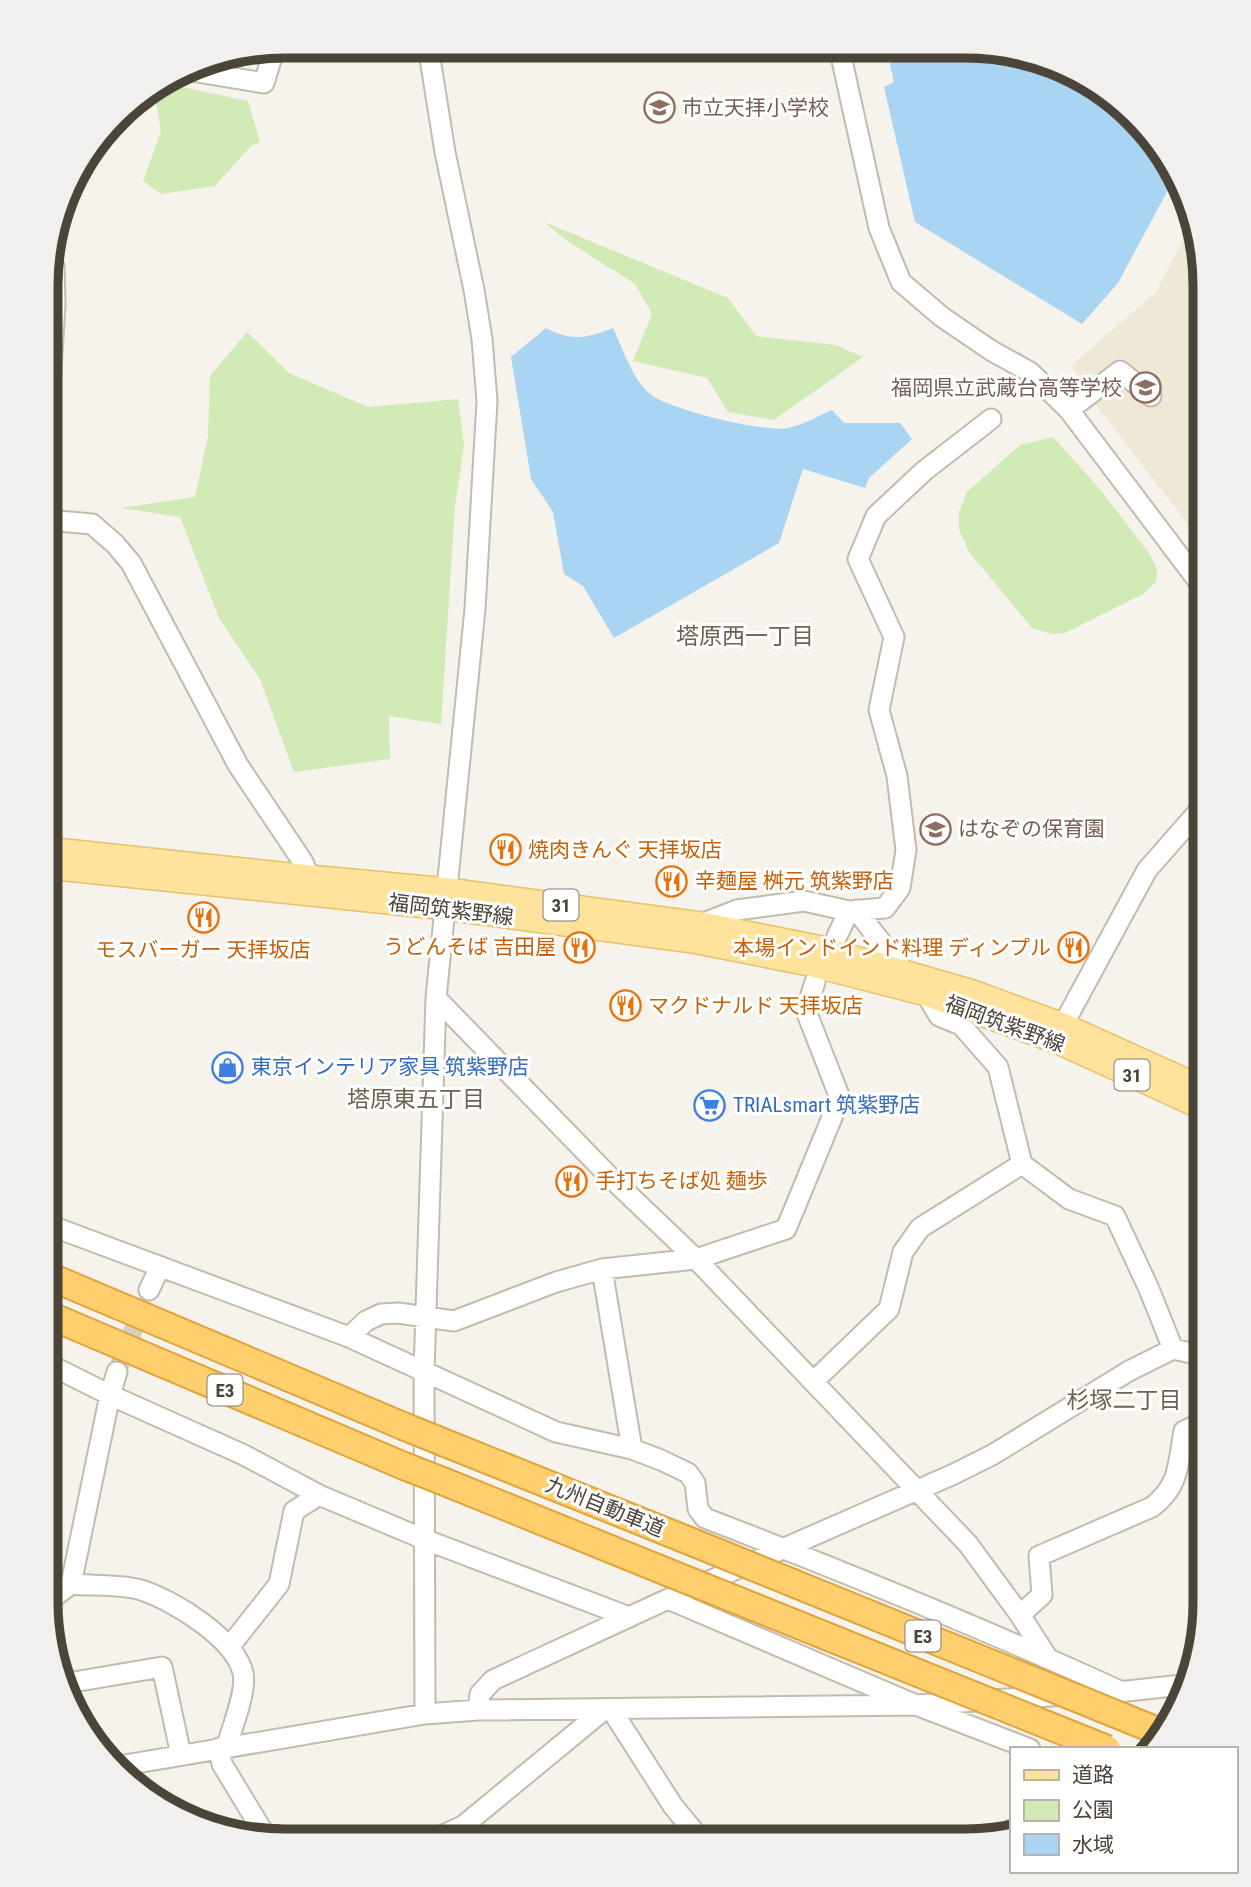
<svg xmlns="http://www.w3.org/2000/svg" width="1251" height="1887" viewBox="0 0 1251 1887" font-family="'Roboto Condensed','Noto Sans JP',sans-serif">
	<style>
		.education { fill: #efe8d6 }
		.green { fill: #d2eab5 }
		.water { fill: #a9d4f2 }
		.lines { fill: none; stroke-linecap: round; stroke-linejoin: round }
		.minor-tunnel { stroke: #d4d0c8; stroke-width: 19; stroke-dasharray: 19 10; stroke-linecap: butt }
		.minor-casing { stroke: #c2bbae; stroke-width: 23 }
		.major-casing { stroke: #e6c16a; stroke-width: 26 }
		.highway-casing { stroke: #e0a43c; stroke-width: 30 }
		.minor { stroke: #fff; stroke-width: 19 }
		.major { stroke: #ffe39c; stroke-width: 23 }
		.highway { stroke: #ffcf6e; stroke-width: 26 }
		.highway-bridge-casing { stroke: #e0a43c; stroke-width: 30; stroke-linecap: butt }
		.highway-bridge { stroke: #ffcf6e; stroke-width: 26 }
		.labels { text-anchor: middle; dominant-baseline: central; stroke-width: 6; stroke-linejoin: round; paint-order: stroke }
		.shield { fill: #fff; stroke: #817c74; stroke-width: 2 }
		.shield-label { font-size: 19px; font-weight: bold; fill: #4b4439 }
		.education-label { font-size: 21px; fill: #785e54; stroke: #fff; text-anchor: start }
		.food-label { font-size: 21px; fill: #c56008; stroke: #fff; text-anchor: start }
		.street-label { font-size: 21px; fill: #4b4439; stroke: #fff }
		.shop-label { font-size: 21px; fill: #366cbe; stroke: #fff; text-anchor: start }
		.neighbourhood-label { font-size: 23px; fill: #6e6250; stroke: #fff }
		.rim { fill: none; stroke: #4b4439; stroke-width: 9 }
	</style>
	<rect width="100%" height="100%" fill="#f6f3ec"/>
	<path class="education" d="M1193 222 1205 285V546L1099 409 1071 366 1156 292Z"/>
	<path class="green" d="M164 83 248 101 260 142 251 146 215 186 161 194 143 181 161 132 154 89Z
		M544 222 728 298 756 336 835 345 863 357 774 420 728 412 707 378 633 361 652 314 635 284 566 240Z
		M247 332 289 373 368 407 458 399 464 445 455 506 441 724 389 716 390 759 294 772 260 679 219 618 180 517 120 508 195 497 208 436 210 376Z
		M1053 437 1099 488 1149 553 1157 569 1156 582 1143 594 1065 633 1052 634 1032 628 969 552 959 529V512L967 492 1020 445Z"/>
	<path class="water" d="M886 47 998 48 1112 95 1175 177 1118 283 1082 324 915 222 884 87 894 82Z
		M546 328C573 342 586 338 613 328 622 347 633 380 649 393 666 409 765 433 788 428 803 425 818 416 832 410L844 423H900L912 439 869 478 865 488 803 469 779 543 614 638 583 586 564 574 553 512 531 479 511 357Z"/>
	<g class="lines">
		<path class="minor-tunnel" d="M117 1372 149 1290"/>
		<defs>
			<path id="minor" d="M839 47 879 228 901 282 942 317 992 351 1030 372 1069 410 1205 590
				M200 63 197 72 264 83 275 47
				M1069 410 1120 371 1151 396
				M47 436 55 304 54 267 48 255
				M47 520 92 524 115 544 131 563 238 765 303 862 309 877
				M856 910 903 970
				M701 924 737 910 804 901 849 911 885 908 900 888 906 850 897 776 879 710 894 637 858 559 876 516 924 471 991 419
				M837 936 849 911
				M926 994 939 1016 961 1025 998 1067 1022 1164 1069 1199 1115 1216 1149 1289 1173 1349
				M436 998 609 1176 696 1259 968 1544 1020 1615 1047 1657
				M1059 1039 1063 1025 1147 870 1205 804
				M46 1224 349 1337 556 1432 632 1449 661 1460 688 1473 695 1483 698 1509 705 1518C845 1572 985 1629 1122 1692
				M602 1269 632 1449
				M149 1290 160 1267
				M349 1337 366 1321 381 1314 398 1313 454 1321 556 1282 602 1269 696 1259 786 1229 840 1098 806 1011 815 982
				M46 1363 110 1395 244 1455 319 1495 426 1540 629 1617
				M814 1381 889 1309 903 1252 920 1228 1022 1164
				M71 1584 110 1395 117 1372
				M668 1599 916 1705 1030 1749
				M46 1603 71 1584C91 1586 122 1584 141 1590 173 1600 235 1638 243 1673 247 1691 232 1727 227 1746
				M1020 1615 1042 1595 1039 1556 1152 1507C1180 1486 1178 1463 1184 1431L1205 1421
				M230 1646 279 1584 294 1511 319 1495
				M62 1684 162 1667 181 1755
				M1109 1693 1182 1685
				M611 1709 673 1806 702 1841
				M478 1710 480 1694 493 1680 668 1599 954 1474 992 1455 1129 1371 1173 1349 1205 1356
				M425 1714 424 1372 436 998 475 609 487 401 482 339 474 290 445 152 428 46
				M219 1748 222 1764 268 1840
				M119 1766 425 1714 478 1710 916 1705 1065 1695
				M1006 1834 1011 1830
				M432 1840 463 1826 605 1709"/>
			<path id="major" d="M47 849 309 877 448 890 701 924 817 947 973 992 1063 1025 1205 1089
				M47 867 446 908 693 941 809 964 926 994 1058 1042 1205 1109"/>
			<path id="highway" d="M46 1275 403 1426
				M46 1314 404 1466
				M445 1443 682 1538
				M445 1482 667 1572"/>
		</defs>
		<use href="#minor" class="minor-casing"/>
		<use href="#major" class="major-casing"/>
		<use href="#highway" class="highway-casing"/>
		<use href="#minor" class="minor"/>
		<use href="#major" class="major"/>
		<use href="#highway" class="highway"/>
		<defs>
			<path id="highway-bridge" d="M403 1426 445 1443
				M404 1466 445 1482
				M682 1538 1165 1734
				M667 1572 1107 1749"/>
		</defs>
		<use href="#highway-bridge" class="highway-bridge-casing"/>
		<use href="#highway-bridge" class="highway-bridge"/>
	</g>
	<defs>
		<symbol id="school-ring" viewBox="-11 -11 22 22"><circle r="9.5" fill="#fff" stroke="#8d6e63" stroke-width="1.5"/><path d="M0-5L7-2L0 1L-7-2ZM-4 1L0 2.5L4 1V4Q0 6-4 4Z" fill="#8d6e63"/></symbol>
		<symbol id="restaurant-ring" viewBox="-11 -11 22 22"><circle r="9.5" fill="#fff" stroke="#e8710a" stroke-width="1.5"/><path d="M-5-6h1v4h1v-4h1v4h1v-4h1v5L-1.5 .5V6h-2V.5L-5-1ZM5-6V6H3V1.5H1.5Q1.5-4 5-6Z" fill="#e8710a"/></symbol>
		<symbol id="shop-ring" viewBox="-11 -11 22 22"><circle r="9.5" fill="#fff" stroke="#3f7fe0" stroke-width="1.5"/><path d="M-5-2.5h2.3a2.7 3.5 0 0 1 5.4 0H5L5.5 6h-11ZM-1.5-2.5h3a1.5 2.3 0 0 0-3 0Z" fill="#3f7fe0"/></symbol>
		<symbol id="supermarket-ring" viewBox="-11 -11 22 22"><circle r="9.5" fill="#fff" stroke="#3f7fe0" stroke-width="1.5"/><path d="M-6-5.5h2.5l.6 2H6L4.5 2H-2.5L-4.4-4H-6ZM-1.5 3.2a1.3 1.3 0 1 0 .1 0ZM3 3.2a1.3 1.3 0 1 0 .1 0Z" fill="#3f7fe0"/></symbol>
	</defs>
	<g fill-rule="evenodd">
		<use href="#school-ring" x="642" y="90" width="35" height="35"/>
		<use href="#school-ring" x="1128" y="370" width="35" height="35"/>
		<use href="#school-ring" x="918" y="812" width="35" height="35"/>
		<use href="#restaurant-ring" x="488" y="832" width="35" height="35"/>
		<use href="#restaurant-ring" x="654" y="864" width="35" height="35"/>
		<use href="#restaurant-ring" x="186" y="900" width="35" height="35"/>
		<use href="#restaurant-ring" x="562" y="930" width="35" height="35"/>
		<use href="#restaurant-ring" x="1056" y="930" width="35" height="35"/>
		<use href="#restaurant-ring" x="608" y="988" width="35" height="35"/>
		<use href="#shop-ring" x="210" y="1050" width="35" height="35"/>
		<use href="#supermarket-ring" x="692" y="1088" width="35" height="35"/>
		<use href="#restaurant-ring" x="554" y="1164" width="35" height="35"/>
	</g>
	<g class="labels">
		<g class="shield">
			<rect x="543.5" y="889.5" width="35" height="31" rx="5"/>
			<rect x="1114.5" y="1059.5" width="35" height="31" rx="5"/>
			<rect x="207.5" y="1374.5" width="35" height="31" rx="5"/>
			<rect x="905.5" y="1620.5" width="35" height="31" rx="5"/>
		</g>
		<g class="shield-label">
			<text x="561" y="905">31</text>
			<text x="1132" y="1075">31</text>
			<text x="225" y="1390">E3</text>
			<text x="923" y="1636">E3</text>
		</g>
		<g class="education-label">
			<text x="682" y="108">市立天拝小学校</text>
			<text x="1122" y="388" text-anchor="end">福岡県立武蔵台高等学校</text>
			<text x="958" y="829">はなぞの保育園</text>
		</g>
		<g class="food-label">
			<text x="528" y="850">焼肉きんぐ 天拝坂店</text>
			<text x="695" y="881">辛麺屋 桝元 筑紫野店</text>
			<text x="556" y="947" text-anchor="end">うどんそば 吉田屋</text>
			<text x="1051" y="948" text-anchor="end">本場インドインド料理 ディンプル</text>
			<text x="203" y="950" text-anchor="middle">モスバーガー 天拝坂店</text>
			<text x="648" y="1006">マクドナルド 天拝坂店</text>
			<text x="595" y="1181">手打ちそば処 麺歩</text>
		</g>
		<g class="street-label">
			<text transform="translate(451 910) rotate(7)">福岡筑紫野線</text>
			<text transform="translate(1005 1024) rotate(20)">福岡筑紫野線</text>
			<text transform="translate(605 1507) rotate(22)">九州自動車道</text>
		</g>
		<g class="shop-label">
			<text x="251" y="1067">東京インテリア家具 筑紫野店</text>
			<text x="733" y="1105">TRIALsmart 筑紫野店</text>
		</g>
		<g class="neighbourhood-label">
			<text x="745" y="636">塔原西一丁目</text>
			<text x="416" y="1099">塔原東五丁目</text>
			<text x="1124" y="1400">杉塚二丁目</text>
		</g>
	</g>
	<path d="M0 0H1251V1887H0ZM285 58H966A227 227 0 0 1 1193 285V1602A227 227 0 0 1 966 1829H285A227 227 0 0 1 58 1602V285A227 227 0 0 1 285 58Z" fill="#f1f0ef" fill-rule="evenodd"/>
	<path class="rim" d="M285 58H966A227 227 0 0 1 1193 285V1602A227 227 0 0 1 966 1829H285A227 227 0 0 1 58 1602V285A227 227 0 0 1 285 58Z"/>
	<rect x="1010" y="1747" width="228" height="126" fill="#ffffff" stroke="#b7b4b0" stroke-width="2"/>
	<rect x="1024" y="1770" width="35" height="10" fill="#ffe39c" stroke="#b7b4b0" stroke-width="2"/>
	<text x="1072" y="1782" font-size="21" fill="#4b4439">道路</text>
	<rect x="1024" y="1800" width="35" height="21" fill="#d2eab5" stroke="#b7b4b0" stroke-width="2"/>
	<text x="1072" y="1817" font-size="21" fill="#4b4439">公園</text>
	<rect x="1024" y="1834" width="35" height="21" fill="#a9d4f2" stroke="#b7b4b0" stroke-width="2"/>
	<text x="1072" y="1852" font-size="21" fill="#4b4439">水域</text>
</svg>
